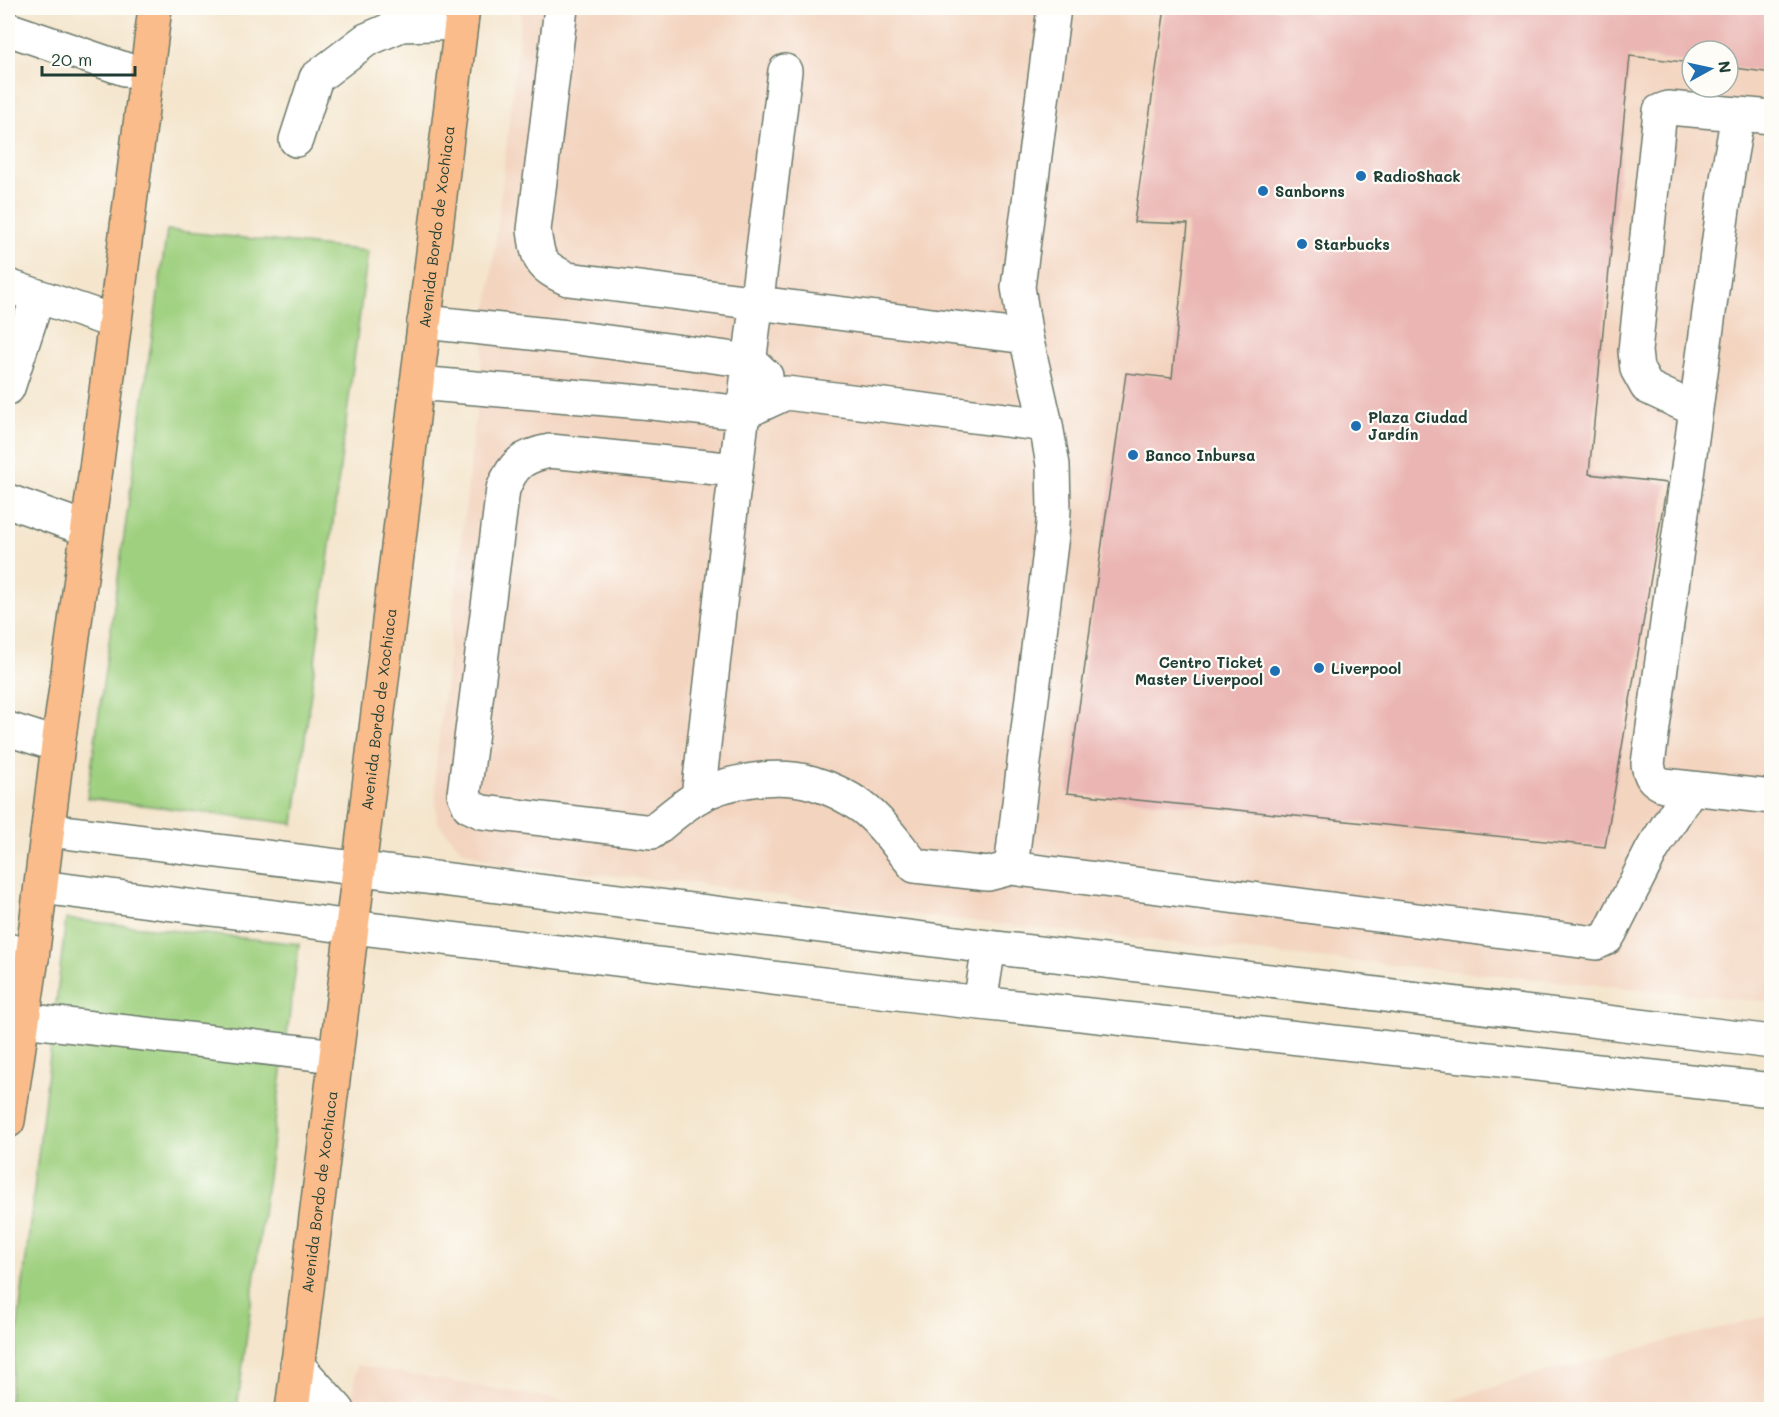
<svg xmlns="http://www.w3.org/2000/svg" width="1779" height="1417" viewBox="0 0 1779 1417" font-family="Mali,sans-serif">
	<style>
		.built { fill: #f3d4bf; fill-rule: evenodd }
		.green { fill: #9fd07f; stroke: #5f865a; stroke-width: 1.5 }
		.building { fill: #eab5b2 }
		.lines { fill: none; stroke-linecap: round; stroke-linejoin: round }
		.minor-casing { stroke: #6a7869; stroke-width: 36 }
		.major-casing { stroke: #6a7869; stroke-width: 36 }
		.minor { stroke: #fff; stroke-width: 33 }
		.major { stroke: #f9bc8a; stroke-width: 33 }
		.poi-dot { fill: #1f6fb2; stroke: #fdfcf7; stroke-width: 2 }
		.labels { text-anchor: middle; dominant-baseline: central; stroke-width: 4.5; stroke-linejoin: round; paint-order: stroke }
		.poi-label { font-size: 15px; font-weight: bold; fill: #1f3d34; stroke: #fdfcf7; text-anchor: start }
		.street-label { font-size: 15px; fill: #1f3d34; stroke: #fdfcf7 }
	</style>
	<rect width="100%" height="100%" fill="#fdfcf7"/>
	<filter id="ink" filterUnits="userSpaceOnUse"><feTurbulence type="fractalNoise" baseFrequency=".0167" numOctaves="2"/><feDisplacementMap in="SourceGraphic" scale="12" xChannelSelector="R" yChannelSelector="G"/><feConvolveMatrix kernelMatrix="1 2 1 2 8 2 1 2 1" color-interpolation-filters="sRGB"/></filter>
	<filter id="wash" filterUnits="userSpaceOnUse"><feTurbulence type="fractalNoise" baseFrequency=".008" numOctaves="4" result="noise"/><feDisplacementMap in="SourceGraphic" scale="24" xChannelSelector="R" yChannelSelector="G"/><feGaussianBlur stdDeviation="1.35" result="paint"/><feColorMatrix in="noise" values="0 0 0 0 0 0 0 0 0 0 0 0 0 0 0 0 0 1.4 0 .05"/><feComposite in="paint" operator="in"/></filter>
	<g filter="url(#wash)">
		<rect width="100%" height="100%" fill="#f4e5cc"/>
		<path class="built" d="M522 8H1771V1002L1267 953 899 913 692 883 501 865 462 850 437 822 435 772ZM1692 51H1728V87H1692Z
			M1771 1315V1409H1426L1514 1380Z
			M357 1365 613 1409 351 1410Z"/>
		<path class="green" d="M167 230 368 251 294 824 87 798Z
			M66 919 299 944 237 1409 8 1410Z"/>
		<g id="blocks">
			<path class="building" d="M1165 8H1772V73L1728 67V51H1692V63L1630 56 1589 474 1667 483 1605 847 1067 793 1126 373 1172 378 1188 224 1134 222Z"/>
		</g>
	</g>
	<g filter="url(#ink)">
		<use href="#blocks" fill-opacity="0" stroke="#6a7869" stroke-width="1.5"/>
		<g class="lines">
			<defs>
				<path id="minor" d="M561 8 534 230C538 261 540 266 568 279L1026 337
					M8 29 145 76
					M1772 117 1738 114 1728 172 1648 764C1650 776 1653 781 1664 785L1772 797
					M296 140 316 78 366 40 401 25 461 23
					M8 286 115 322
					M424 322 578 338 750 361 766 376
					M417 383 653 403 743 413 786 393 1046 425
					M8 388 38 296
					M1696 410 1647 387 1637 369 1635 351 1660 111 1668 108 1738 114
					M736 470 550 451C523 456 513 464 503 489L464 794 469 806 482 812 652 832C666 820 680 808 696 798 726 780 779 773 813 783 830 788 848 797 862 807 883 823 898 846 915 866L988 874 1011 868 1596 943 1607 938 1610 933 1652 850 1691 788
					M8 501 87 529
					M8 729 58 745
					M698 797 726 551 785 71
					M48 830 989 947 1772 1042
					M1011 868 1052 535 1054 510 1053 465 1046 425 1026 337 1018 287 1054 8
					M41 887 352 927 980 1003 1772 1090
					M8 950 32 958
					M980 1003 989 947
					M23 1020 336 1056
					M297 1365 338 1410"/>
				<g id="major">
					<path d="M8 1121 32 958 58 745 96 469 155 8"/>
					<path id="s1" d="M292 1410 352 927 403 506 417 383 463 8"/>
				</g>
			</defs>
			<use href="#minor" class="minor-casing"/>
			<use href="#major" class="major-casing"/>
			<use href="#minor" class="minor"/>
			<use href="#major" class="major"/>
		</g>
	</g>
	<g class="poi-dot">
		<circle cx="1361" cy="176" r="6"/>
		<circle cx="1263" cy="191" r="6"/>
		<circle cx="1302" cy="244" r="6"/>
		<circle cx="1356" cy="426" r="6"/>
		<circle cx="1133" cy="455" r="6"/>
		<circle cx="1319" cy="668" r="6"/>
		<circle cx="1275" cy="671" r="6"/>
	</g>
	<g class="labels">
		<g class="poi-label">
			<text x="1373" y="176">RadioShack</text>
			<text x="1275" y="191">Sanborns</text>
			<text x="1314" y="244">Starbucks</text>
			<text x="1368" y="417">Plaza Ciudad<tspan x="1368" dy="17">Jardín</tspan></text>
			<text x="1145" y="455">Banco Inbursa</text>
			<text x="1263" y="662" text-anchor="end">Centro Ticket<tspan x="1263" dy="17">Master Liverpool</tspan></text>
			<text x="1331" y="668">Liverpool</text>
		</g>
		<g class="street-label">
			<text stroke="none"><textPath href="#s1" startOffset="1192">Avenida Bordo de Xochiaca</textPath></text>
			<text stroke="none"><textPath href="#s1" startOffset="706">Avenida Bordo de Xochiaca</textPath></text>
			<text stroke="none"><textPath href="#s1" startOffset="220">Avenida Bordo de Xochiaca</textPath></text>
		</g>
	</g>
	<rect width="1779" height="1417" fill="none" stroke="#fdfcf7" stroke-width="30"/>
	<g transform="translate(1710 69) rotate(82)"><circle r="28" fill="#fdfcf7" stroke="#a4b0a9" stroke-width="1.5"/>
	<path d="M0-4.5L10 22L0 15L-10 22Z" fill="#1f6fb2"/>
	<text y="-9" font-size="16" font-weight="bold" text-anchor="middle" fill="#1f3d34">N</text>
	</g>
	<path d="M42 66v9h93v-9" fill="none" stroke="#1f3d34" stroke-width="3"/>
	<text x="51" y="66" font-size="18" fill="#1f3d34" stroke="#fdfcf7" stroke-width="4.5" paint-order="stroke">20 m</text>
</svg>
